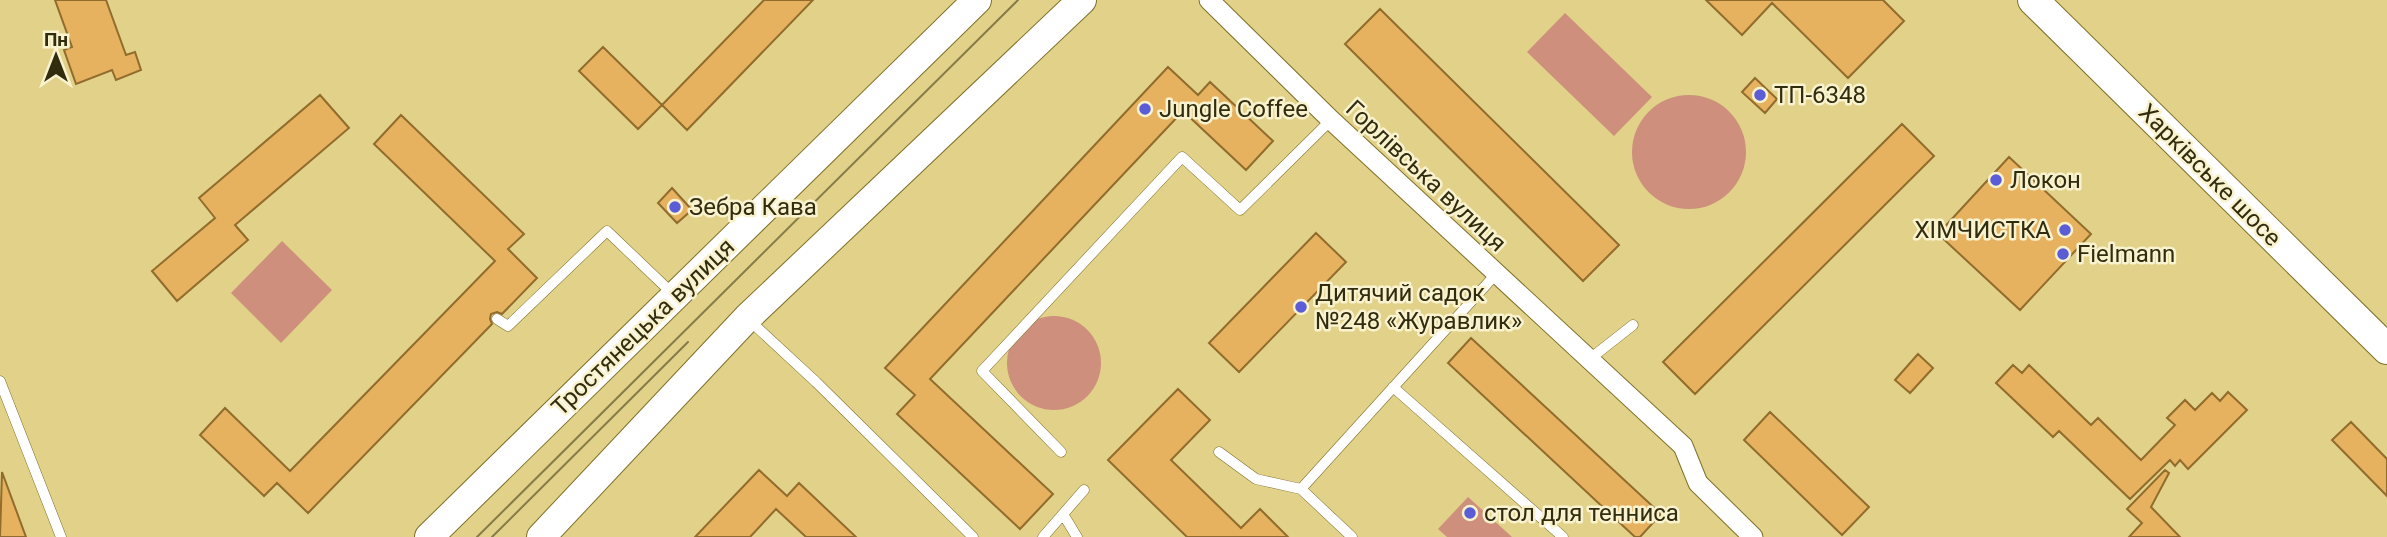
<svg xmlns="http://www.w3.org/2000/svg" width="2387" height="537" viewBox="0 0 2387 537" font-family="Roboto,sans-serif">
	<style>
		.green { fill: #ce8f7c }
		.building { fill: #e6b25f; stroke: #916c2d; stroke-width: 2 }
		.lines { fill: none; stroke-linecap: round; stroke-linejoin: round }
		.lane-casing { stroke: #7f7028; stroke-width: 11 }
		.street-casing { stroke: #7f7028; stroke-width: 21 }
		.secondary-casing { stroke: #7f7028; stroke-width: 30 }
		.primary-casing { stroke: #7f7028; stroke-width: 32 }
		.lane { stroke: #fff; stroke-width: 10 }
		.street { stroke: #fff; stroke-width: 19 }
		.secondary { stroke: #fff; stroke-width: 28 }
		.primary { stroke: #fff; stroke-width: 30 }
		.tram { stroke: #867b49; stroke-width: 2 }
		.poi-dot { fill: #5a5dd5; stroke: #f9f2cf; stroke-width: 2.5 }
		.labels { text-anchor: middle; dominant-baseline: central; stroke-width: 5; stroke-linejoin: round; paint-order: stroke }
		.poi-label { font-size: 24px; fill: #322c0e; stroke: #f9f2cf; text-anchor: start }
		.street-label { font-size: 24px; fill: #322c0e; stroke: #f9f2cf }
	</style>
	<rect width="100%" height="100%" fill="#e1d189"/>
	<path class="green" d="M1565 13 1652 97 1614 136 1527 52Z
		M1632 152a57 57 0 1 1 114 0a57 57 0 1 1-114 0Z
		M282 241 332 290 281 343 231 293Z
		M1007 363a47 47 0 1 1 94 0a47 47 0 1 1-94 0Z
		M1468 497 1512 537H1447L1438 529Z"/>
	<path class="building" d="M55 0H106L126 55 135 52 141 70 116 80 112 70 76 84 64 50 72 47Z
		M764 0H813L687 130 662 105Z
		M1706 0H1883L1904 21 1848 78 1772 3 1742 35Z
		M1380 9 1619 245 1583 281 1345 44Z
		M603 47 662 105 638 129 579 71Z
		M1168 67 1198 95 1210 82 1273 141 1246 170 1183 111 930 379 1053 494 1020 529 897 414 915 395 885 368Z
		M1755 78 1777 99 1765 113 1742 92Z
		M320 95 349 128 235 225 248 240 177 301 152 271 215 218 199 198Z
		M401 115 524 234 508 249 537 278 502 314 497 312 491 314 490 319 492 324 308 513 277 483 264 496 200 435 225 408 290 471 495 261 374 144Z
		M1902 124 1934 156 1695 394 1663 362Z
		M2009 157 2091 234 2020 310 1938 234Z
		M672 188 692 210 677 223 658 203Z
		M1316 233 1346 262 1239 372 1209 343Z
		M1471 338 1661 514 1640 537H1635L1448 363Z
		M1918 354 1933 368 1910 393 1895 380Z
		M2013 365 2022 373 2029 365 2091 425 2098 418 2141 460 2175 425 2167 418 2185 400 2195 410 2212 393 2220 401 2228 392 2247 410 2188 469 2180 460 2175 466 2170 460 2130 499 2059 431 2053 437 1996 383Z
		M1178 389 1210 420 1171 460 1241 528 1260 509 1288 537H1187L1108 460Z
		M1770 412 1869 507 1842 535 1744 440Z
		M2351 422 2387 459V496L2332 440Z
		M759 470 787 496 799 483 856 537H806L776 509 750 537H695Z
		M2165 470 2169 473 2151 507 2180 537H2129L2142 523 2127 509Z
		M2 472 26 537H0Z"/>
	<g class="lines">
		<defs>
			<path id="lane" d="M497 319 508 326 607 231 674 295
				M748 319 816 382 973 537
				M1591 358 1633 325
				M0 381 61 537
				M1393 387 1563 537
				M1061 452 982 371 1182 157 1240 210 1331 120
				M1219 452 1256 479 1301 489 1352 537
				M1301 489 1496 274
				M1063 514 1077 537
				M1043 537 1084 490"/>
			<path id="street" d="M1209 0 1331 120 1683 446 1698 483 1753 537"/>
			<path id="secondary" d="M429 537 977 0
				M541 537 747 318 1082 0"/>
			<path id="primary" d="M2033 0 2387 349"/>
		</defs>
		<use href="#lane" class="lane-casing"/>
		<use href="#street" class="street-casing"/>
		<use href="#secondary" class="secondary-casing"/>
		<use href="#primary" class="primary-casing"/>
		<use href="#lane" class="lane"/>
		<use href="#street" class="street"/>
		<use href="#secondary" class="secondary"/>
		<use href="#primary" class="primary"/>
		<path class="tram" d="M477 537 1018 0
			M492 537 688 342"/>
	</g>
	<g class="poi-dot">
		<circle cx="1760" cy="95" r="7"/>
		<circle cx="1145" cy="109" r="7"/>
		<circle cx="1996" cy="180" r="7"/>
		<circle cx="675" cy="207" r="7"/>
		<circle cx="2065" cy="230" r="7"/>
		<circle cx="2063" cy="254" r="7"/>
		<circle cx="1301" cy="307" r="7"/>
		<circle cx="1470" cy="513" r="7"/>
	</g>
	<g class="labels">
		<g class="poi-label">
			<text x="1774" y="95">ТП-6348</text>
			<text x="1159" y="109">Jungle Coffee</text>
			<text x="2010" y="180">Локон</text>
			<text x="689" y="207">Зебра Кава</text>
			<text x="2051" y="230" text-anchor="end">ХІМЧИСТКА</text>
			<text x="2077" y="254">Fielmann</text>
			<text x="1315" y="293">Дитячий садок<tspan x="1315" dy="28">№248 «Журавлик»</tspan></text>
			<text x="1484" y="513">стол для тенниса</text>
		</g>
		<g class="street-label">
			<text transform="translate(2210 175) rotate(45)">Харківське шосе</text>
			<text transform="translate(1426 176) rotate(43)">Горлівська вулиця</text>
			<text transform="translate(643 327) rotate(-44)">Тростянецька вулиця</text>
		</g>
	</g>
	<g transform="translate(56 56)" stroke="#f9f2cf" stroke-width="5" paint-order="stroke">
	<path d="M0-5L12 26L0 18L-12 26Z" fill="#322c0e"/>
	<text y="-10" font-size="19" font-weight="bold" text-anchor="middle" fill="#322c0e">Пн</text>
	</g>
</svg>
